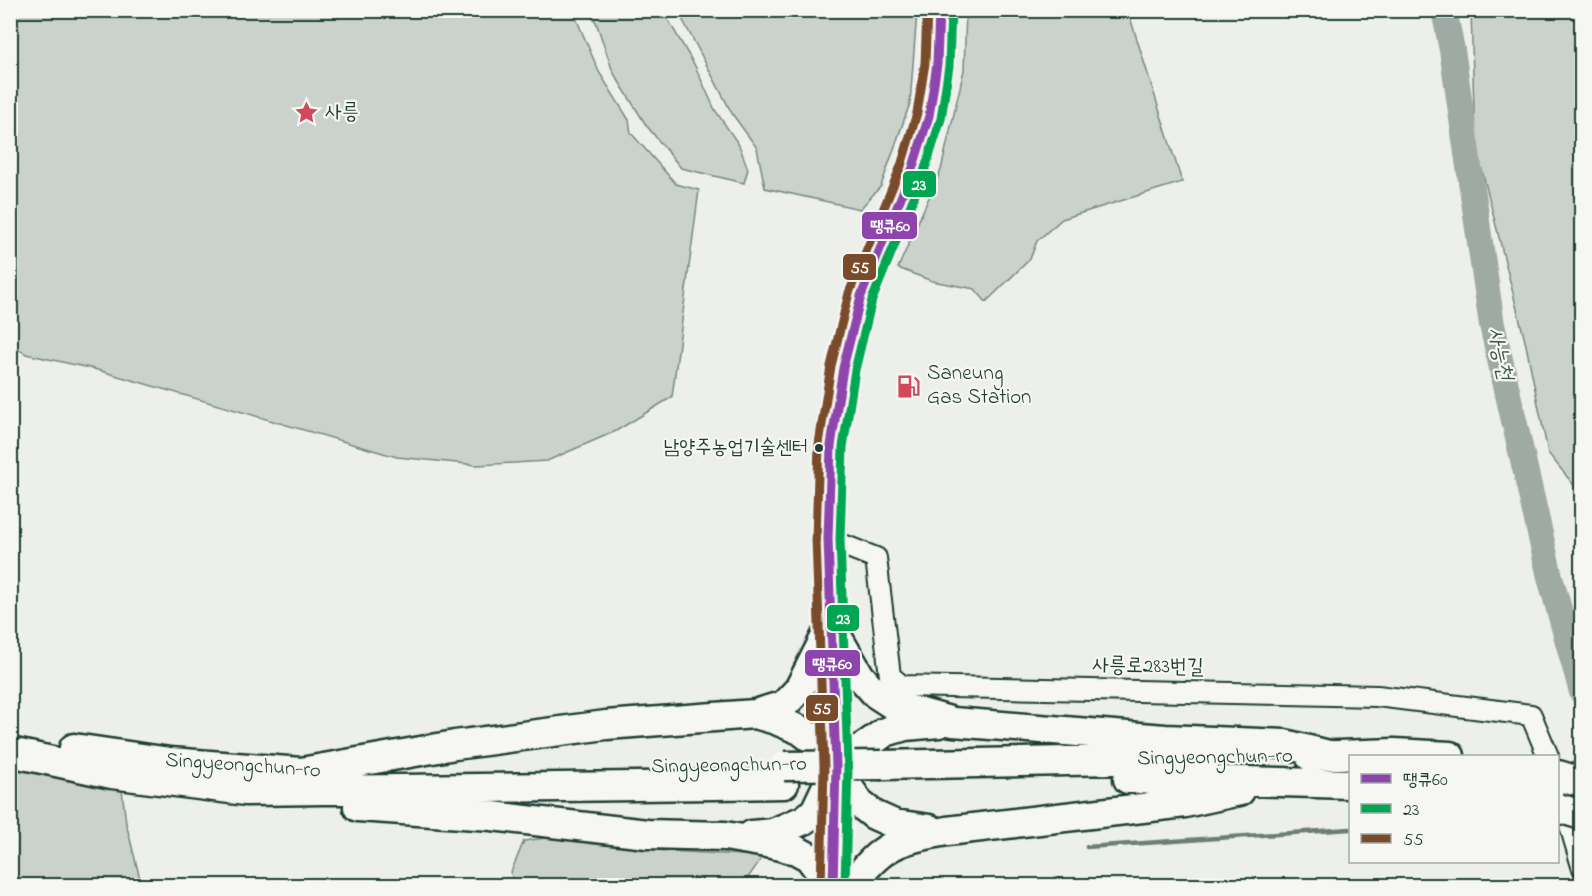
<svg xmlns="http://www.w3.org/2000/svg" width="1592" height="896" viewBox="0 0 1592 896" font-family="'Indie Flower','Poor Story',sans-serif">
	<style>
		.green { fill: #cbd2cc; stroke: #758880; stroke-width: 1.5 }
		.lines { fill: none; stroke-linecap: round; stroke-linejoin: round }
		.stream { stroke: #6c7e77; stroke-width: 4.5 }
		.river { stroke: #9faaa4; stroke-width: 26 }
		.minor-casing { stroke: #1f3d34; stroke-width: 24 }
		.highway-casing { stroke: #1f3d34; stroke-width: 33 }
		.minor { stroke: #f6f6f2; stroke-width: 20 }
		.highway { stroke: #f6f6f2; stroke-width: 28 }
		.highway-bridge-casing { stroke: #1f3d34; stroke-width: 33; stroke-linecap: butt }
		.highway-bridge { stroke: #f6f6f2; stroke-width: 28 }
		.bus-1-casing { stroke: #f6f6f2; stroke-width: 14 }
		.bus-2-casing { stroke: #f6f6f2; stroke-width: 14 }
		.bus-3-casing { stroke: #f6f6f2; stroke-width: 14 }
		.bus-1 { stroke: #8e44ad; stroke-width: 9 }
		.bus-2 { stroke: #00a651; stroke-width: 9 }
		.bus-3 { stroke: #7a4b2a; stroke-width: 9 }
		.bus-dot { fill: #1f3d34; stroke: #f6f6f2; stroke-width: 2 }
		.labels { text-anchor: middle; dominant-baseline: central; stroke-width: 4.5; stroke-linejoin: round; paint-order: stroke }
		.bus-label { font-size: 20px; fill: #1f3d34; stroke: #f6f6f2; text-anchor: end }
		.poi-label { font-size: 21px; fill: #1f3d34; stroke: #f6f6f2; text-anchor: start }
		.street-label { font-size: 21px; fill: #1f3d34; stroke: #f6f6f2 }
		.water-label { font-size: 22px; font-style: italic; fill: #3f5850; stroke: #f6f6f2 }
		.line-badge { stroke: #f6f6f2; stroke-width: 2 }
		.badge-label { font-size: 16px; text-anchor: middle; font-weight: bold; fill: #fff }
	</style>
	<rect width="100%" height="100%" fill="#edefea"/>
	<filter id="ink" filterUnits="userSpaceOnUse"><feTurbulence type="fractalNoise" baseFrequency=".0167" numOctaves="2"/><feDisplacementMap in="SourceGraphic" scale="12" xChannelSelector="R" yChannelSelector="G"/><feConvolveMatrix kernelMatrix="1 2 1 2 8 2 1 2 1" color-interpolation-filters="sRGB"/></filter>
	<g filter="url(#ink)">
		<path class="green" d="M10 11H573L599 72 629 120 631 133 676 184 699 190 672 397 616 431 547 461 477 465 397 457 94 369 26 354 10 344Z
			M586 11H663L695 66 715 110 739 145 748 169 744 183 681 168 646 125 613 72 596 22Z
			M678 11H917L910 103 881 186 860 209 765 188 757 148 733 115Z
			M966 11H1128L1182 182 1062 219 1037 241 1030 259 986 302 975 289 932 281 898 268 941 170 964 70Z
			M1471 11H1581V494L1548 453 1526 345 1475 142Z
			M10 765 122 790 126 823 141 883 140 885H11Z
			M552 837 665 851 763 856 743 885H513L511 872 524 841Z"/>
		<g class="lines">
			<path class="stream" d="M1087 847 1350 829"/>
			<path class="river" d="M1444 10 1452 50 1492 325 1550 577 1582 692"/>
			<defs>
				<path id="minor" d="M828 539 876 558 890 676 902 686 1377 696 1531 715 1548 756
					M1558 785 1582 866
					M833 886 836 767 828 539 829 482 831 446 843 368 861 296 912 170 929 116 937 64 939 10"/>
				<path id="highway" d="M755 714 776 720 800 730 819 744 860 804 874 815 894 824 930 829
					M74 748 170 762 301 772H320
					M10 752 112 774 246 791 784 784
					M1310 756 1394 753 1450 756
					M882 765 1207 758
					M301 772 455 745 606 725 755 714 784 705 799 689 831 626 860 676 876 694 893 705 953 722 1165 739 1285 744 1329 755
					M1558 775 1582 782
					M1128 779H1177L1350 784
					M358 807 492 816 647 834 725 836 772 844 796 850 809 857 818 869 824 886
					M752 835 773 833 804 820 815 811 836 767 885 732 905 726 939 723
					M851 886C882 844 897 840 947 831L1185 803 1240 791"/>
			</defs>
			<use href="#minor" class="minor-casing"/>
			<use href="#highway" class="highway-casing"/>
			<use href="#minor" class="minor"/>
			<use href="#highway" class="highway"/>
			<defs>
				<path id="highway-bridge" d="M784 766 882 765
					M1558 808 1582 815"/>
			</defs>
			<use href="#highway-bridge" class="highway-bridge-casing"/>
			<use href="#highway-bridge" class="highway-bridge"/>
			<defs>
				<path id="bus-1" d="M833 886 836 767 828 539 831 446 843 368 861 296 912 170 929 116 937 64 939 10"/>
				<path id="bus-2" d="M845 886 848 767 840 539 843 447 855 370 872 300 923 175 941 119 949 66 951 10"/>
				<path id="bus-3" d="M821 886 824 767 816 539 819 444 831 366 849 293 901 166 917 113 925 63 927 10"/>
			</defs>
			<use href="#bus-1" class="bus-1-casing"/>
			<use href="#bus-2" class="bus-2-casing"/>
			<use href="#bus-3" class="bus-3-casing"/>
			<use href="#bus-1" class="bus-1"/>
			<use href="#bus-2" class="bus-2"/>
			<use href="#bus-3" class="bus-3"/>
		</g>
	</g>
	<defs>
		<symbol id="sight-bare" viewBox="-9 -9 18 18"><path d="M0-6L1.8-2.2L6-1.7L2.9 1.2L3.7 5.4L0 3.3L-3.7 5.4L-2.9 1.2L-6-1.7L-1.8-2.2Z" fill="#d1495b" stroke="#f6f6f2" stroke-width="2.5" paint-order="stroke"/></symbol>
		<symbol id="fuel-bare" viewBox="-9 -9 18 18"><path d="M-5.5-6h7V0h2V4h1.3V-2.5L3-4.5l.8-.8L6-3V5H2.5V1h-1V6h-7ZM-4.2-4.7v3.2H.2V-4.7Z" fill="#d1495b" stroke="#f6f6f2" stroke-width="2.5" paint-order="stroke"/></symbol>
	</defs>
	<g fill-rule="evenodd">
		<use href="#sight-bare" x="290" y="96" width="33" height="33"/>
		<use href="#fuel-bare" x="892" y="370" width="33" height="33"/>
	</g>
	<circle class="bus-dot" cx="819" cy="448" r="5"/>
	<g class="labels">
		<g class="bus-label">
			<text x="808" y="448">남양주농업기술센터</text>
		</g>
		<g class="poi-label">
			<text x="325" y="113">사릉</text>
			<text x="927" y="374">Saneung<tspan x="927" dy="24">Gas Station</tspan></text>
		</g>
		<g class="street-label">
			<text transform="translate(1148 667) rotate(1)">사릉로283번길</text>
			<text transform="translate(1215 758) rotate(-1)">Singyeongchun-ro</text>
			<text transform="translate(243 766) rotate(4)">Singyeongchun-ro</text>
			<text transform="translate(729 766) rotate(-1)">Singyeongchun-ro</text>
		</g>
		<g class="water-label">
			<text transform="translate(1499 354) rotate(77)">사능천</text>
		</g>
	</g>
	<g class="line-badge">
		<rect x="902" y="170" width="35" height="28" rx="6" fill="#00a651"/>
		<rect x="861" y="211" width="57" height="29" rx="6" fill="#8e44ad"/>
		<rect x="842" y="253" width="35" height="28" rx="6" fill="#7a4b2a"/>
		<rect x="826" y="604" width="34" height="28" rx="6" fill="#00a651"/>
		<rect x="804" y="649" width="57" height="28" rx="6" fill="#8e44ad"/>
		<rect x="805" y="694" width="34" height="28" rx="6" fill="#7a4b2a"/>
	</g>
	<g class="badge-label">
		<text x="919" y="190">23</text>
		<text x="890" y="231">땡큐60</text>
		<text x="860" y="273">55</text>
		<text x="843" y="624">23</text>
		<text x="832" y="669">땡큐60</text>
		<text x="822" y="714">55</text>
	</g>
	<rect width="1592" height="896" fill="none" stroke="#f6f6f2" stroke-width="36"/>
	<rect x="18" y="18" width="1556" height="860" fill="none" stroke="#1f3d34" stroke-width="2" filter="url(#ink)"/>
	<rect x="1349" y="755" width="210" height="108" fill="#f6f6f2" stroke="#a0aca6" stroke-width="1.5"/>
	<rect x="1361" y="774" width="30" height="9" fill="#8e44ad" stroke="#a0aca6" stroke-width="1.5"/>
	<text x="1403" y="785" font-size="18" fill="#1f3d34">땡큐60</text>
	<rect x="1361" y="804" width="30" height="9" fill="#00a651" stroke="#a0aca6" stroke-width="1.5"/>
	<text x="1403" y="815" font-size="18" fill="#1f3d34">23</text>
	<rect x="1361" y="834" width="30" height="9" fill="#7a4b2a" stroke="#a0aca6" stroke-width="1.5"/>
	<text x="1403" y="845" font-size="18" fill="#1f3d34">55</text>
</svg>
